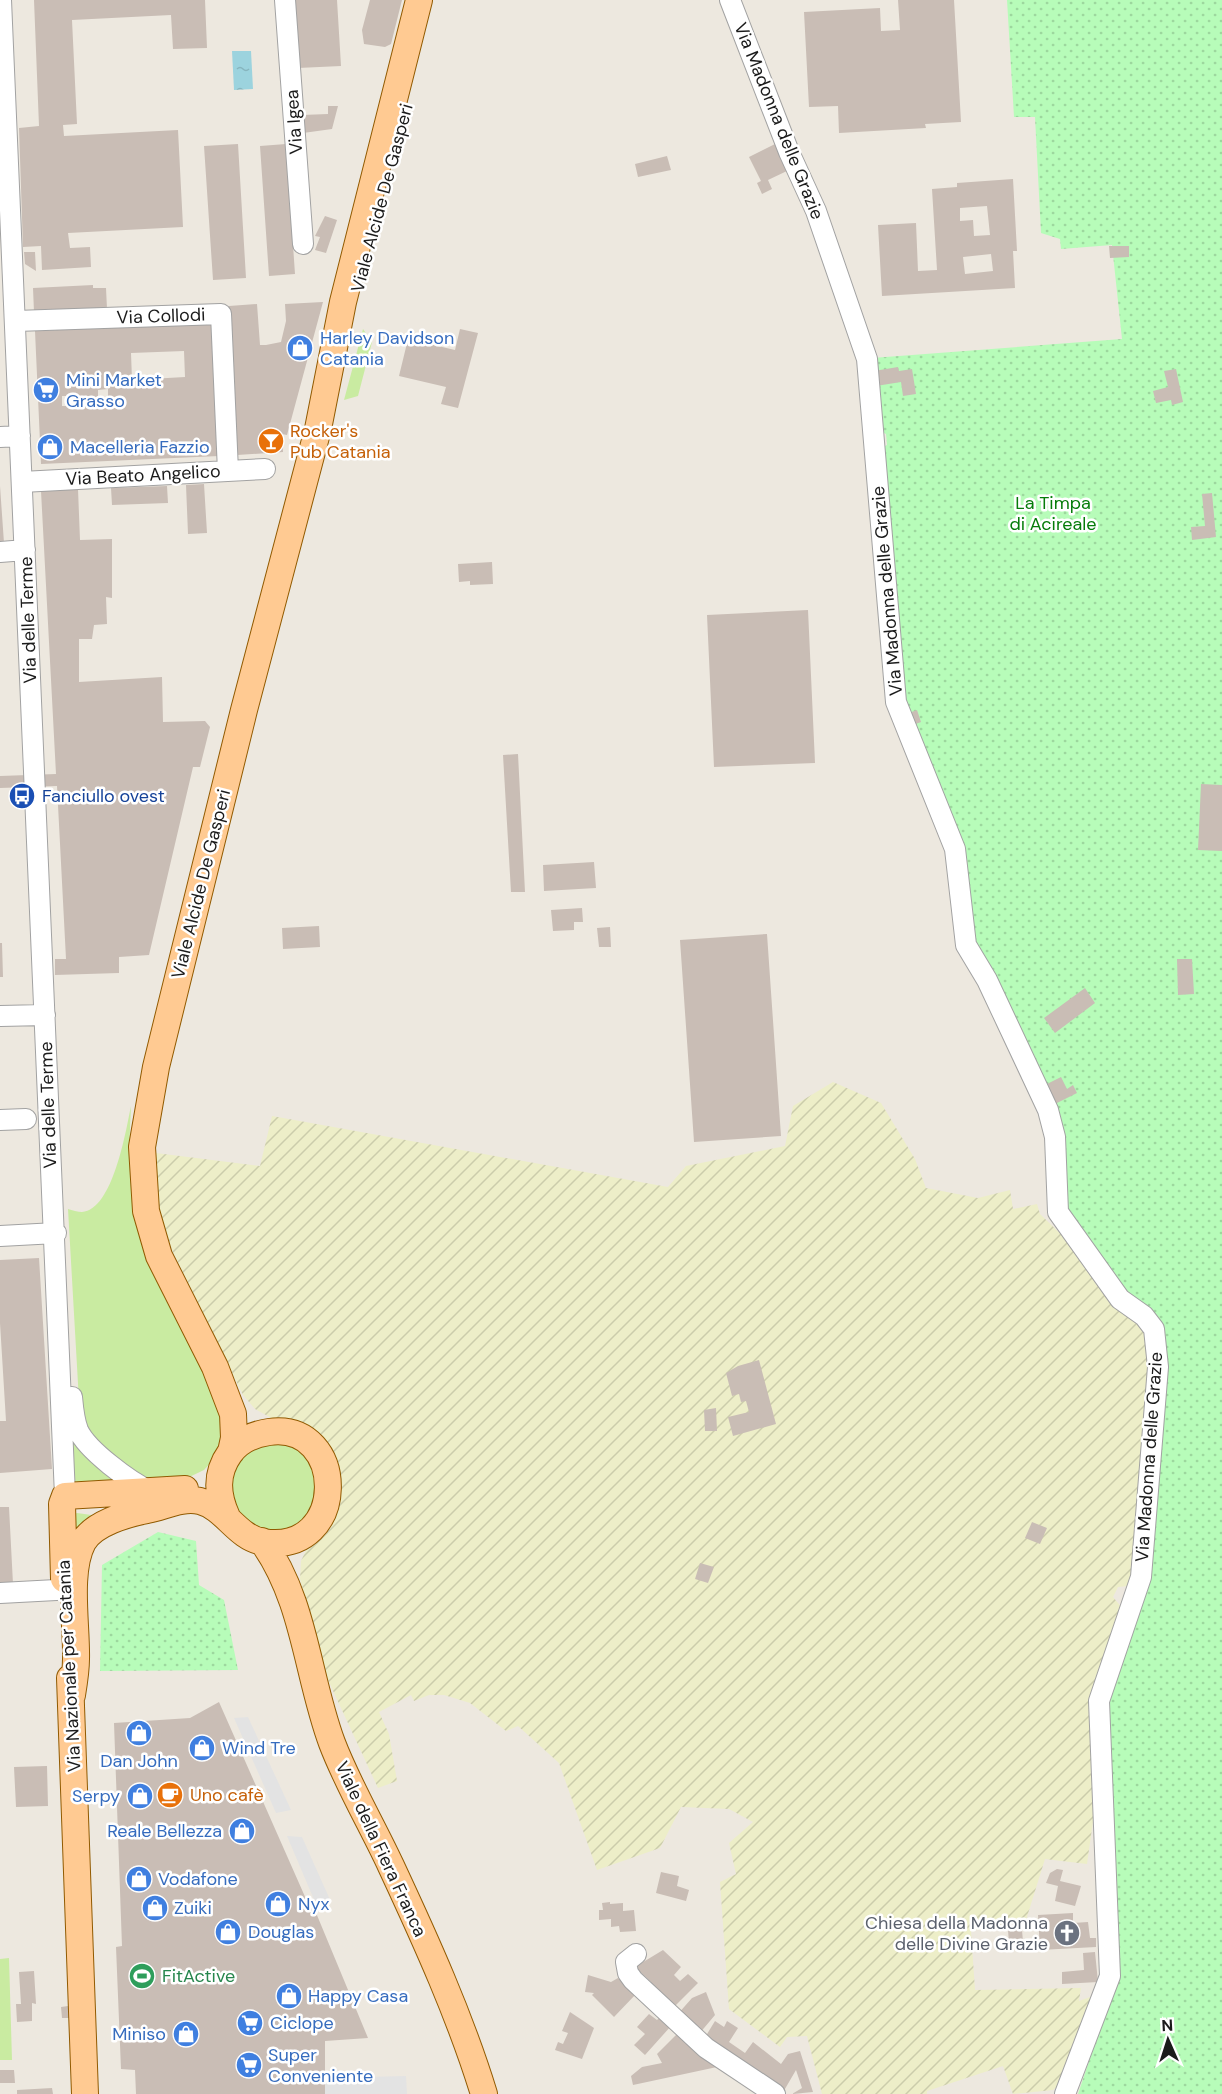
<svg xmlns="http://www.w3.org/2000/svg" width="1222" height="2094" viewBox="0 0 1222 2094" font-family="'DM Sans',sans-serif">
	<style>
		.farmland { fill: url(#farmland-furrows) }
		.grass { fill: #c9eba1 }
		.park { fill: url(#park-dots) }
		.parking { fill: #e3e3e3 }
		.water { fill: url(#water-ripples) }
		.building { fill: #c9bdb5; fill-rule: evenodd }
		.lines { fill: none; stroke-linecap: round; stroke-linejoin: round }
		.minor-casing { stroke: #a2a2a2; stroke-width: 22 }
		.major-casing { stroke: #915a00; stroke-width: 28 }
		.minor { stroke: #fff; stroke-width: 20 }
		.major { stroke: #ffca92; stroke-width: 26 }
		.labels { text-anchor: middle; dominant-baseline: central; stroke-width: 5; stroke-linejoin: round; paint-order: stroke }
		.street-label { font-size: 18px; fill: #1b1b1b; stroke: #fff }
		.shop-label { font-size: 18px; fill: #366cbe; stroke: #fff; text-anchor: start }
		.food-label { font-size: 18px; fill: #c56008; stroke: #fff; text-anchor: start }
		.park-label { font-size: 18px; fill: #057c09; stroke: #fff }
		.transit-label { font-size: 18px; fill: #164399; stroke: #fff; text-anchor: start }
		.worship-label { font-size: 18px; fill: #5b616d; stroke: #fff; text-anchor: end }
		.leisure-label { font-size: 18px; fill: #27864d; stroke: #fff; text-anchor: start }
	</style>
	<defs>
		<pattern id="farmland-furrows" width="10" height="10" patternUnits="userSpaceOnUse" patternTransform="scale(1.5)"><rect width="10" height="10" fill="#edeec8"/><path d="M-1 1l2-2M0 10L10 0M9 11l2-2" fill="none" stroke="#cbccab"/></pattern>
		<pattern id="park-dots" width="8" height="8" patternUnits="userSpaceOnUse" patternTransform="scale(1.5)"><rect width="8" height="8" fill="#b7fcb9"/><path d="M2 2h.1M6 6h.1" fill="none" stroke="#9dd79e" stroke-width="1.8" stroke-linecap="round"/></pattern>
		<pattern id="water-ripples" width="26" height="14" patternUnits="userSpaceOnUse" patternTransform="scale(1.5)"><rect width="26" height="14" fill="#9cd3de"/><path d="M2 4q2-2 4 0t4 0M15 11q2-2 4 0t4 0" fill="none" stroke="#86b5be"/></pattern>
	</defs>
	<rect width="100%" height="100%" fill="#ede8df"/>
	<path class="farmland" d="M833 1082 881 1103 915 1159 926 1188 978 1198 1010 1190 1013 1209 1037 1204 1040 1214 1070 1243 1138 1319 1152 1342 1136 1572 1128 1586 1118 1587 1113 1597 1123 1609 1087 1864 1045 1859 1026 1920 971 1931 975 1990 1081 1988 1079 2001 1093 1996 1058 2086 1053 2090 1013 2094 1003 2066 927 2091V2094H822L807 2036 787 2037 780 2047 729 2009 720 1882 736 1874 729 1843 753 1822 729 1809 681 1807 660 1848 597 1870 559 1763 518 1726 506 1731 470 1703 444 1695H429L414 1701 411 1695 379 1712 389 1734 397 1781 378 1788 328 1680 300 1579 301 1561 308 1546 331 1518 284 1425 255 1409 243 1395 173 1252 161 1224 156 1194V1153L260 1166 272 1116 668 1187 686 1166 785 1146 793 1106Z"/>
	<path class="grass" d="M363 329 372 342 358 396 344 400Z
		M131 1106 129 1151 132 1189 226 1416 217 1456 204 1470 183 1480H148L119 1463 90 1435 79 1401 68 1209C72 1210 78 1212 82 1212 113 1210 126 1130 131 1106Z
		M72 1441 127 1486 75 1490Z
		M269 1442 299 1447 319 1469 317 1512 280 1535 250 1527 231 1502 232 1470 241 1457Z
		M77 1513 106 1517 79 1538 68 1517Z
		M9 1958 12 2060H0V1959Z"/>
	<path class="park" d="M1007 0H1222V2094H1078L1118 1975 1109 1702 1149 1576V1312L1117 1282 1066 1208 1064 1134 971 943 962 857 903 703 881 448 887 445 886 434 880 431 872 358 1122 339 1112 245 1061 249 1060 239 1041 233 1035 117H1014Z
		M158 1532 196 1541 199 1585 224 1600 238 1670 100 1671 102 1565Z"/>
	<path class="parking" d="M248 1717 291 1810 276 1813 234 1718Z
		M287 1836 302 1837 331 1902H315Z
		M406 2076 407 2094H325V2078Z"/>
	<path class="water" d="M232 51H251L253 89 234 90Z"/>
	<path class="building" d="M34 0H205L207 48 173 49 171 15 72 20 77 124 63 125 64 136 178 130 183 227 68 233 70 248 90 247 91 267 42 270 41 246 23 247 19 128 39 126Z
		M294 0H337L341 66 298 68Z
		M370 0H402L391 44 385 47 364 44 362 30Z
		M898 0H954L961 122 925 124 926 128 839 133 838 106 809 107 804 12 880 8 881 31 900 30Z
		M328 106H338L332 129 303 133 302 115 328 114Z
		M777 143 789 170 768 180 772 189 762 194 757 183 761 181 749 157Z
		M238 144 246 278 213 280 204 146Z
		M286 144 295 274 269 276 260 146Z
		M667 156 671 170 638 177 635 164Z
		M1013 179 1017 251H1013L1015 288 882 296 878 225 916 223 918 271 937 270 932 189 957 187V183ZM987 206 990 235 974 236 973 220 960 221V208ZM991 254 993 271 965 274 963 257Z
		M325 216 337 220 326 253 315 250 320 237 315 236Z
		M1109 246H1129V257L1110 258Z
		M24 252H35L36 271 25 264Z
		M93 285V288H106L107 309 34 312 33 288Z
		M323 302 287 435 282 434 283 452 237 455 229 306 257 304 260 345H266L281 342 286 321 285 304Z
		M213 323 219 456 41 464 35 331ZM184 351 185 377 132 380 131 353ZM108 389V397H124V408H109L108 397 98 398V390ZM62 396H81V406H62Z
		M460 329 478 333 458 408 441 404 446 387 399 376 408 339 455 350Z
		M898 367 899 371 912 369 916 394 903 396 901 382 876 386 874 371Z
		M1176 369 1183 402 1172 405 1171 400 1156 403 1153 391 1168 387 1164 371Z
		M204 484 207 533 188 534 186 485Z
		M0 486 4 543H0Z
		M167 486 168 503 112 505 111 488Z
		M78 489 80 540 112 539V598L106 597 107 624 94 625 92 639H79V682L162 677 163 722 205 721 210 727 200 767H193L149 955 119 957V973L55 975V959H66L57 786 0 788V776L56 774 41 491Z
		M1212 493 1216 537 1192 540 1191 527 1205 526 1202 494Z
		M492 562 493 584 470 585V581L459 582 458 564Z
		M808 610 815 763 714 767 707 615Z
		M917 710 921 722 913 725 909 713Z
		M518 754 525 892H511L503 755Z
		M1201 784 1222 785V851L1198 850Z
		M594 862 596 888 544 891 543 865Z
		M582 908 583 922H574V930L553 931 551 910Z
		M319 926 320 947 283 949 282 928Z
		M610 927 611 947H599L597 928Z
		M767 934 781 1136 694 1142 680 940Z
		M0 943H2L3 977H0Z
		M1177 959H1192L1194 994 1178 995Z
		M1085 988 1095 1003 1055 1033 1044 1018Z
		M1061 1077 1067 1089 1073 1085 1077 1093 1055 1104 1045 1085Z
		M39 1258 52 1469 0 1473V1421H6L0 1323V1260Z
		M759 1360 776 1424 733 1436 728 1417 749 1412 746 1401 741 1402 739 1394 732 1396 726 1373 738 1366Z
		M716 1408 717 1431H705L704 1410Z
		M0 1507H9L13 1584 0 1585Z
		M1032 1522 1047 1528 1040 1544 1025 1538Z
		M700 1563 714 1567 708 1583 695 1579Z
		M219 1702 310 1908H314L368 2038 325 2041V2094H136L135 2070 121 2069 116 1947 122 1946 114 1723 190 1718Z
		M47 1766 48 1806 16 1807 14 1767Z
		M1057 1869 1063 1870 1060 1881 1081 1886 1075 1906 1055 1901 1058 1886 1046 1883 1050 1873Z
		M661 1872 679 1876 677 1886 689 1890 686 1901 656 1893Z
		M610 1902V1904L623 1903V1911L634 1910 636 1931 620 1932 619 1926 611 1927V1919L599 1920V1910H603L602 1903Z
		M1073 1913V1923L1088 1922 1090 1938H1096V1947L1040 1950 1038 1915Z
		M1008 1930H1022L1023 1942 1009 1943Z
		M663 1950 681 1967 674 1975 680 1981 688 1974 698 1983 671 2010 647 1986 651 1982 635 1967Z
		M1095 1952 1098 1982 1062 1984V1972L1084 1970 1083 1953Z
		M34 1971 36 2004 32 2003V2021L17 2022 16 2004H21L19 1972Z
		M588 1975 611 1982 618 1978 636 1994 614 2017 592 1995 594 1993 585 1992Z
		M706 1992 715 2015 699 2034 677 2015 692 1998Z
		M68 2006 69 2018H62L61 2007Z
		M570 2012 594 2028 582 2059 555 2050 558 2042 563 2044 568 2033 562 2031Z
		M649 2014 657 2020 661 2016 671 2026 645 2055 634 2045 645 2034 637 2027Z
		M715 2021 724 2027 727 2021 738 2028 729 2042 745 2053 753 2042 781 2064 788 2054 800 2051 813 2092 792 2094 802 2088 796 2070 782 2094 704 2039Z
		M679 2032 717 2067 633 2085 631 2076 642 2067 662 2063 657 2054Z
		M0 2070H14L15 2083H0Z
		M52 2088 53 2094H17V2090Z"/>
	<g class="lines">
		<defs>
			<path id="minor" d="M1 0 65 1496
				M285 0 303 244
				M730 0 789 152 816 211 867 359 896 702 955 849 966 945 987 980 1048 1110 1055 1137 1058 1212 1120 1299 1144 1316 1154 1329 1158 1367 1141 1577 1099 1701 1110 1976 1065 2094
				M16 321 221 314 228 471
				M0 437 20 436
				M22 482 265 469
				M0 552 25 550
				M0 1016 45 1015
				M0 1120 26 1119
				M0 1236 56 1233
				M72 1397C73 1408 74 1420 78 1430 87 1450 130 1482 150 1491
				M0 1593 75 1589
				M636 1954 626 1962 628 1973 633 1980 706 2048 775 2094"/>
			<path id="major" d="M231 1452 234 1438 233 1414 215 1367 159 1256 146 1211 142 1147 156 1067 244 710 318 429 343 302 419 0
				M65 1496 185 1489
				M262 1541C305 1600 307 1676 332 1743 348 1785 372 1825 391 1866 426 1941 460 2016 484 2094
				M64 1579 62 1504 65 1496
				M70 1678 85 2094
				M72 1695C74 1683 76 1671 76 1659 77 1626 67 1572 83 1542 94 1523 127 1514 147 1510 164 1507 181 1497 200 1501 226 1508 236 1537 263 1542 349 1556 348 1421 269 1432 254 1434 239 1441 230 1453 215 1474 217 1495 227 1517"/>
		</defs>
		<use href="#minor" class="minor-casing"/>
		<use href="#major" class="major-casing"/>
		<use href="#minor" class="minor"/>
		<use href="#major" class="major"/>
	</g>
	<defs>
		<symbol id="shop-disc" viewBox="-11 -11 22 22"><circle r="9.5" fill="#3f7fe0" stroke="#fff"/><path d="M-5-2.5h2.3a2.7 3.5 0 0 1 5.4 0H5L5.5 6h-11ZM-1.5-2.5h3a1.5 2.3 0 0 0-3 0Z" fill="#fff"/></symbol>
		<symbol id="supermarket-disc" viewBox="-11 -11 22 22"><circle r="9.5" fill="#3f7fe0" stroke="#fff"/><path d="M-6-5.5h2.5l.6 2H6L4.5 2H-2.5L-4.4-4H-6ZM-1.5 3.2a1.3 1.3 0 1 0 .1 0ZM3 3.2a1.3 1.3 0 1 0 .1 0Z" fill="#fff"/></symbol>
		<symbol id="bar-disc" viewBox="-11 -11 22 22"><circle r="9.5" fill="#e8710a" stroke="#fff"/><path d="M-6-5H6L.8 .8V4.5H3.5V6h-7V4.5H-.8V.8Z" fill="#fff"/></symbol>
		<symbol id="bus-disc" viewBox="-11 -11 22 22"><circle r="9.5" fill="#1a4fb4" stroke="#fff"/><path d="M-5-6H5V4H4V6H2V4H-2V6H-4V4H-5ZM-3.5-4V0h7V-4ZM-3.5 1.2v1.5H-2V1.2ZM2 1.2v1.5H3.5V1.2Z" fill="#fff"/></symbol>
		<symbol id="cafe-disc" viewBox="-11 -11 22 22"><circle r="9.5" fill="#e8710a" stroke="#fff"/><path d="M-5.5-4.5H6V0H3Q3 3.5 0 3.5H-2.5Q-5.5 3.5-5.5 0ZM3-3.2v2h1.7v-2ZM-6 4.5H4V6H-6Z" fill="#fff"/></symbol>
		<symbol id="church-disc" viewBox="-11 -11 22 22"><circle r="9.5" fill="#6b7280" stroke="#fff"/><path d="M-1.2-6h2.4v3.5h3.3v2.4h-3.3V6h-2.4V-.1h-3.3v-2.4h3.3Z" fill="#fff"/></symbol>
		<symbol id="stadium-disc" viewBox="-11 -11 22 22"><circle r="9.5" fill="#2e9e5b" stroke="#fff"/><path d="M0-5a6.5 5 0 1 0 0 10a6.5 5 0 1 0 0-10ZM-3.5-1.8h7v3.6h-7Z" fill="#fff"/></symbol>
	</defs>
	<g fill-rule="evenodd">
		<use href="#shop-disc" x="285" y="333" width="30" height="30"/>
		<use href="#supermarket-disc" x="31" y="375" width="30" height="30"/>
		<use href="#bar-disc" x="256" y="426" width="30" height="30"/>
		<use href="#shop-disc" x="35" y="432" width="30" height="30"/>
		<use href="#bus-disc" x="7" y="781" width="30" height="30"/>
		<use href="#shop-disc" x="124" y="1718" width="30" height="30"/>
		<use href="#shop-disc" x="187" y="1733" width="30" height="30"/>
		<use href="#cafe-disc" x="155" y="1780" width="30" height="30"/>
		<use href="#shop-disc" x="125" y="1781" width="30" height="30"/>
		<use href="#shop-disc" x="227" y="1816" width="30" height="30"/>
		<use href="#shop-disc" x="124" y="1864" width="30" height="30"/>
		<use href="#shop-disc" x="263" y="1889" width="30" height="30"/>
		<use href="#shop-disc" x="140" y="1893" width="30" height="30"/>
		<use href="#shop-disc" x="213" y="1917" width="30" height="30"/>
		<use href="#church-disc" x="1052" y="1918" width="30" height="30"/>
		<use href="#stadium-disc" x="127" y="1961" width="30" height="30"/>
		<use href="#shop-disc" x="274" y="1981" width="30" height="30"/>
		<use href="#supermarket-disc" x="235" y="2008" width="30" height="30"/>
		<use href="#shop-disc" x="171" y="2019" width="30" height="30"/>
		<use href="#supermarket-disc" x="234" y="2050" width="30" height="30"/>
	</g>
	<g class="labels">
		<g class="street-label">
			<text transform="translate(779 121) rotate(68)">Via Madonna delle Grazie</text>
			<text transform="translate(294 122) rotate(-94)">Via Igea</text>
			<text transform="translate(382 198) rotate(-75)">Viale Alcide De Gasperi</text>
			<text transform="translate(161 316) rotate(-2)">Via Collodi</text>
			<text transform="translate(143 475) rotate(-3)">Via Beato Angelico</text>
			<text transform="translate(887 591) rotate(-95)">Via Madonna delle Grazie</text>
			<text transform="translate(28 620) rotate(-92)">Via delle Terme</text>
			<text transform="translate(201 884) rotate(-76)">Viale Alcide De Gasperi</text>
			<text transform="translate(48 1105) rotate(-92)">Via delle Terme</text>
			<text transform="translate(1149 1457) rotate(-86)">Via Madonna delle Grazie</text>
			<text transform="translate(69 1666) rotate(-93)">Via Nazionale per Catania</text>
			<text transform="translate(381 1849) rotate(65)">Viale della Fiera Franca</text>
		</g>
		<g class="shop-label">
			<text x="320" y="338">Harley Davidson<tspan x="320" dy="21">Catania</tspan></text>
			<text x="66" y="380">Mini Market<tspan x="66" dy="21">Grasso</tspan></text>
			<text x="70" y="447">Macelleria Fazzio</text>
			<text x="222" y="1748">Wind Tre</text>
			<text x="139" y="1761" text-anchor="middle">Dan John</text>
			<text x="120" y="1796" text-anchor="end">Serpy</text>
			<text x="222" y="1831" text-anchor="end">Reale Bellezza</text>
			<text x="158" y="1879">Vodafone</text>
			<text x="298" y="1904">Nyx</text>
			<text x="174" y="1908">Zuiki</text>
			<text x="248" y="1932">Douglas</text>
			<text x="308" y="1996">Happy Casa</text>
			<text x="270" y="2023">Ciclope</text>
			<text x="166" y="2034" text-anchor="end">Miniso</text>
			<text x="268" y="2055">Super<tspan x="268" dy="21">Conveniente</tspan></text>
		</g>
		<g class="food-label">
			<text x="290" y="431">Rocker's<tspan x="290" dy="21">Pub Catania</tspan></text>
			<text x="190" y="1795">Uno cafè</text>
		</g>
		<g class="park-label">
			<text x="1053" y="503">La Timpa<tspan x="1053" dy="21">di Acireale</tspan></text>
		</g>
		<g class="transit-label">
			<text x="42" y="796">Fanciullo ovest</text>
		</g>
		<g class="worship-label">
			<text x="1048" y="1923">Chiesa della Madonna<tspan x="1048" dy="21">delle Divine Grazie</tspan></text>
		</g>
		<g class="leisure-label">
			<text x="162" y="1976">FitActive</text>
		</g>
	</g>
	<g transform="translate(1168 2040) rotate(357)" stroke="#ffffff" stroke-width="4.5" paint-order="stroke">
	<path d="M0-4.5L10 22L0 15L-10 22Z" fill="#1b1b1b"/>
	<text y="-9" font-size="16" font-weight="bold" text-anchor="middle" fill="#1b1b1b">N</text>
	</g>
</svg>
